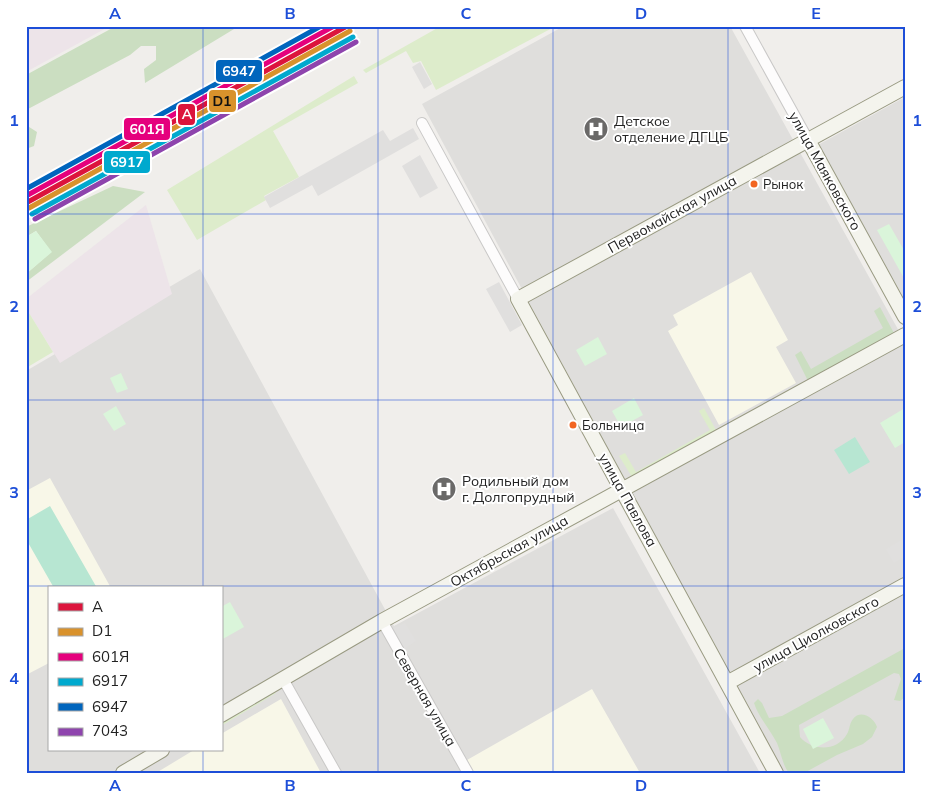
<svg xmlns="http://www.w3.org/2000/svg" width="931" height="799" viewBox="0 0 931 799" font-family="Mulish,sans-serif">
	<style>
		.residential { fill: #dfdedc; fill-rule: evenodd }
		.industrial { fill: #ede4e9 }
		.education { fill: #f8f7e8 }
		.grass { fill: #ddeccb }
		.forest { fill: #cbdec1 }
		.park { fill: #daf5da }
		.pitch { fill: #b7e6d2 }
		.parking { fill: #e0dfde }
		.lines { fill: none; stroke-linecap: round; stroke-linejoin: round }
		.street-casing { stroke: #c9c8c7; stroke-width: 12 }
		.secondary-casing { stroke: #999a82; stroke-width: 16 }
		.street { stroke: #fdfcfc; stroke-width: 10 }
		.secondary { stroke: #f4f4ed; stroke-width: 14 }
		.rail-1-casing { stroke: #fff; stroke-width: 9 }
		.rail-2-casing { stroke: #fff; stroke-width: 9 }
		.rail-3-casing { stroke: #fff; stroke-width: 9 }
		.rail-4-casing { stroke: #fff; stroke-width: 9 }
		.rail-5-casing { stroke: #fff; stroke-width: 9 }
		.rail-6-casing { stroke: #fff; stroke-width: 9 }
		.rail-1 { stroke: #dc143c; stroke-width: 5 }
		.rail-2 { stroke: #d9922c; stroke-width: 5 }
		.rail-3 { stroke: #e5007d; stroke-width: 5 }
		.rail-4 { stroke: #00a9ce; stroke-width: 5 }
		.rail-5 { stroke: #0065bd; stroke-width: 5 }
		.rail-6 { stroke: #8e44ad; stroke-width: 5 }
		.grid { fill: none; stroke: #1d4ed8; stroke-width: 1; stroke-opacity: 0.55 }
		.bus-dot { fill: #f26522; stroke: #fff; stroke-width: 2 }
		.labels { text-anchor: middle; dominant-baseline: central; stroke-width: 4; stroke-linejoin: round; paint-order: stroke }
		.bus-label { font-size: 13px; fill: #222; stroke: #fff; text-anchor: start }
		.poi-label { font-size: 14px; fill: #222; stroke: #fff; text-anchor: start }
		.street-label { font-size: 14px; fill: #222; stroke: #fff }
		.line-badge { stroke: #fff; stroke-width: 2 }
		.badge-label { font-size: 14px; text-anchor: middle; font-weight: bold; fill: #fff }
		.pale-badge-label { font-size: 14px; text-anchor: middle; font-weight: bold; fill: #111 }
		.neatline { fill: none; stroke: #1d4ed8; stroke-width: 2 }
		.grid-label { font-size: 16px; text-anchor: middle; font-weight: bold; fill: #1d4ed8 }
	</style>
	<rect width="100%" height="100%" fill="#f0eeeb"/>
	<path class="residential" d="M564 26H730L905 342V773H783L422 104Z
		M905 97V300L818 145Z
		M200 269 394 626 613 508 760 773H26V371ZM49 588H221V750H49Z"/>
	<path class="industrial" d="M26 26H110L26 72Z
		M146 205 172 294 60 363 26 308V299Z"/>
	<path class="education" d="M751 272 788 340 776 347 796 383 719 425 668 331 678 325 673 315Z
		M50 478 111 588H49V663L26 675V491Z
		M592 689 640 773H474L467 760Z
		M281 699 321 773H156L194 750H221V734Z"/>
	<path class="grass" d="M441 26H556L436 90 421 61 413 63 406 51 366 73 363 70Z
		M354 76 358 83 273 131 299 177 264 196 266 200 197 240 167 190Z
		M26 308 53 352 26 368Z
		M704 408 717 432 632 477 619 456 625 453 636 472 710 430 699 411Z
		M272 691 276 693 221 726V721Z"/>
	<path class="forest" d="M116 26H239L145 83 144 69 156 60V46H141L130 55 28 109 26 118V75Z
		M26 125 37 132 34 146 26 149Z
		M113 186 145 192 26 282V274L51 252 36 231 26 237V227Z
		M880 307 895 335 809 380 807 379 795 355 801 351 811 369 883 328 874 311Z
		M905 648V697L900 701 894 700 901 679 899 674 894 673 799 725 800 737C812 751 837 752 847 734 850 729 849 724 853 719 860 709 874 717 877 727L872 737 863 744 837 755 804 773H789C782 764 781 752 777 743 770 729 759 718 754 703L758 699 762 703 769 718 782 716Z"/>
	<path class="park" d="M889 224 905 252V280L877 230Z
		M36 231 52 252 26 274V237Z
		M598 337 607 354 585 366 576 350Z
		M121 373 128 389 117 393 110 378Z
		M634 398 643 415 621 427 612 411Z
		M116 406 126 424 114 431 103 414Z
		M905 408V442L895 448 880 423Z
		M230 602 244 627 221 640V607Z
		M823 718 834 738 813 749 803 729Z"/>
	<path class="pitch" d="M855 437 870 462 849 474 834 450Z
		M50 506 97 588H54L26 539V520Z"/>
	<path class="parking" d="M420 62 432 84 424 89 412 67Z
		M413 128 419 139 318 196 312 185 270 208 264 197 383 130 390 141Z
		M420 155 438 188 420 198 402 166Z
		M499 282 522 325 510 332 486 289Z
		M905 538V556L894 563 886 549Z
		M405 623 416 641 402 650 392 629Z"/>
	<g class="lines">
		<defs>
			<path id="street" d="M745 26 808 140
				M422 123 518 299
				M382 621 468 773
				M283 679 336 773"/>
			<path id="secondary" d="M808 140 905 317
				M727 683 905 585
				M221 715 382 621 905 335
				M123 773 162 750
				M776 773 518 299 905 87"/>
		</defs>
		<use href="#street" class="street-casing"/>
		<use href="#secondary" class="secondary-casing"/>
		<use href="#street" class="street"/>
		<use href="#secondary" class="secondary"/>
		<defs>
			<path id="rail-1" d="M26 203 347 26"/>
			<path id="rail-2" d="M29 208 350 31"/>
			<path id="rail-3" d="M26 196 334 26"/>
			<path id="rail-4" d="M32 214 353 37"/>
			<path id="rail-5" d="M26 189 321 26"/>
			<path id="rail-6" d="M35 219 356 42"/>
		</defs>
		<use href="#rail-1" class="rail-1-casing"/>
		<use href="#rail-2" class="rail-2-casing"/>
		<use href="#rail-3" class="rail-3-casing"/>
		<use href="#rail-4" class="rail-4-casing"/>
		<use href="#rail-5" class="rail-5-casing"/>
		<use href="#rail-6" class="rail-6-casing"/>
		<use href="#rail-1" class="rail-1"/>
		<use href="#rail-2" class="rail-2"/>
		<use href="#rail-3" class="rail-3"/>
		<use href="#rail-4" class="rail-4"/>
		<use href="#rail-5" class="rail-5"/>
		<use href="#rail-6" class="rail-6"/>
	</g>
	<path class="grid" d="M203 26V588M378 26V773M553 26V773M728 26V773M26 214H905M26 400H905M26 586H905M203 750V773"/>
	<defs>
		<symbol id="hospital-disc" viewBox="-11 -11 22 22"><circle r="9.5" fill="#6a6968" stroke="#fff"/><path d="M-5-5h3v3.5h4V-5h3V5h-3V1.5h-4V5h-3Z" fill="#fff"/></symbol>
	</defs>
	<g fill-rule="evenodd">
		<use href="#hospital-disc" x="582" y="115" width="28" height="28"/>
		<use href="#hospital-disc" x="430" y="475" width="28" height="28"/>
	</g>
	<g class="bus-dot">
		<circle cx="754" cy="184" r="4.5"/>
		<circle cx="573" cy="425" r="4.5"/>
	</g>
	<g class="labels">
		<g class="bus-label">
			<text x="763" y="184">Рынок</text>
			<text x="582" y="425">Больница</text>
		</g>
		<g class="poi-label">
			<text x="614" y="121">Детское<tspan x="614" dy="16">отделение ДГЦБ</tspan></text>
			<text x="462" y="481">Родильный дом<tspan x="462" dy="16">г. Долгопрудный</tspan></text>
		</g>
		<g class="street-label">
			<text transform="translate(825 171) rotate(61)">улица Маяковского</text>
			<text transform="translate(672 214) rotate(-29)">Первомайская улица</text>
			<text transform="translate(628 500) rotate(61)">улица Павлова</text>
			<text transform="translate(509 551) rotate(-29)">Октябрьская улица</text>
			<text transform="translate(816 634) rotate(-29)">улица Циолковского</text>
			<text transform="translate(425 697) rotate(60)">Северная улица</text>
		</g>
	</g>
	<g class="line-badge">
		<rect x="215" y="59" width="48" height="24" rx="5" fill="#0065bd"/>
		<rect x="208" y="89" width="29" height="24" rx="5" fill="#d9922c"/>
		<rect x="177" y="103" width="19" height="23" rx="5" fill="#dc143c"/>
		<rect x="123" y="117" width="48" height="24" rx="5" fill="#e5007d"/>
		<rect x="103" y="150" width="48" height="24" rx="5" fill="#00a9ce"/>
	</g>
	<g class="badge-label">
		<text x="239" y="76">6947</text>
		<text x="187" y="119">A</text>
		<text x="147" y="134">601Я</text>
		<text x="127" y="167">6917</text>
	</g>
	<g class="pale-badge-label">
		<text x="222" y="106">D1</text>
	</g>
	<rect width="931" height="799" fill="none" stroke="#ffffff" stroke-width="55"/>
	<rect x="48" y="586" width="175" height="165" fill="#ffffff" stroke="#a7a7a7"/>
	<rect x="58" y="603" width="25" height="8" fill="#dc143c" stroke="#a7a7a7"/>
	<text x="92" y="612" font-size="15" fill="#222222">A</text>
	<rect x="58" y="628" width="25" height="8" fill="#d9922c" stroke="#a7a7a7"/>
	<text x="92" y="636" font-size="15" fill="#222222">D1</text>
	<rect x="58" y="653" width="25" height="8" fill="#e5007d" stroke="#a7a7a7"/>
	<text x="92" y="662" font-size="15" fill="#222222">601Я</text>
	<rect x="58" y="678" width="25" height="8" fill="#00a9ce" stroke="#a7a7a7"/>
	<text x="92" y="686" font-size="15" fill="#222222">6917</text>
	<rect x="58" y="703" width="25" height="8" fill="#0065bd" stroke="#a7a7a7"/>
	<text x="92" y="712" font-size="15" fill="#222222">6947</text>
	<rect x="58" y="728" width="25" height="8" fill="#8e44ad" stroke="#a7a7a7"/>
	<text x="92" y="736" font-size="15" fill="#222222">7043</text>
	<rect x="28" y="28" width="876" height="744" class="neatline"/>
	<g class="grid-label">
		<text x="115" y="19">A</text>
		<text x="290" y="19">B</text>
		<text x="466" y="19">C</text>
		<text x="641" y="19">D</text>
		<text x="816" y="19">E</text>
		<text x="14" y="126">1</text>
		<text x="917" y="126">1</text>
		<text x="14" y="312">2</text>
		<text x="917" y="312">2</text>
		<text x="14" y="498">3</text>
		<text x="917" y="498">3</text>
		<text x="14" y="684">4</text>
		<text x="917" y="684">4</text>
		<text x="115" y="791">A</text>
		<text x="290" y="791">B</text>
		<text x="466" y="791">C</text>
		<text x="641" y="791">D</text>
		<text x="816" y="791">E</text>
	</g>
</svg>
